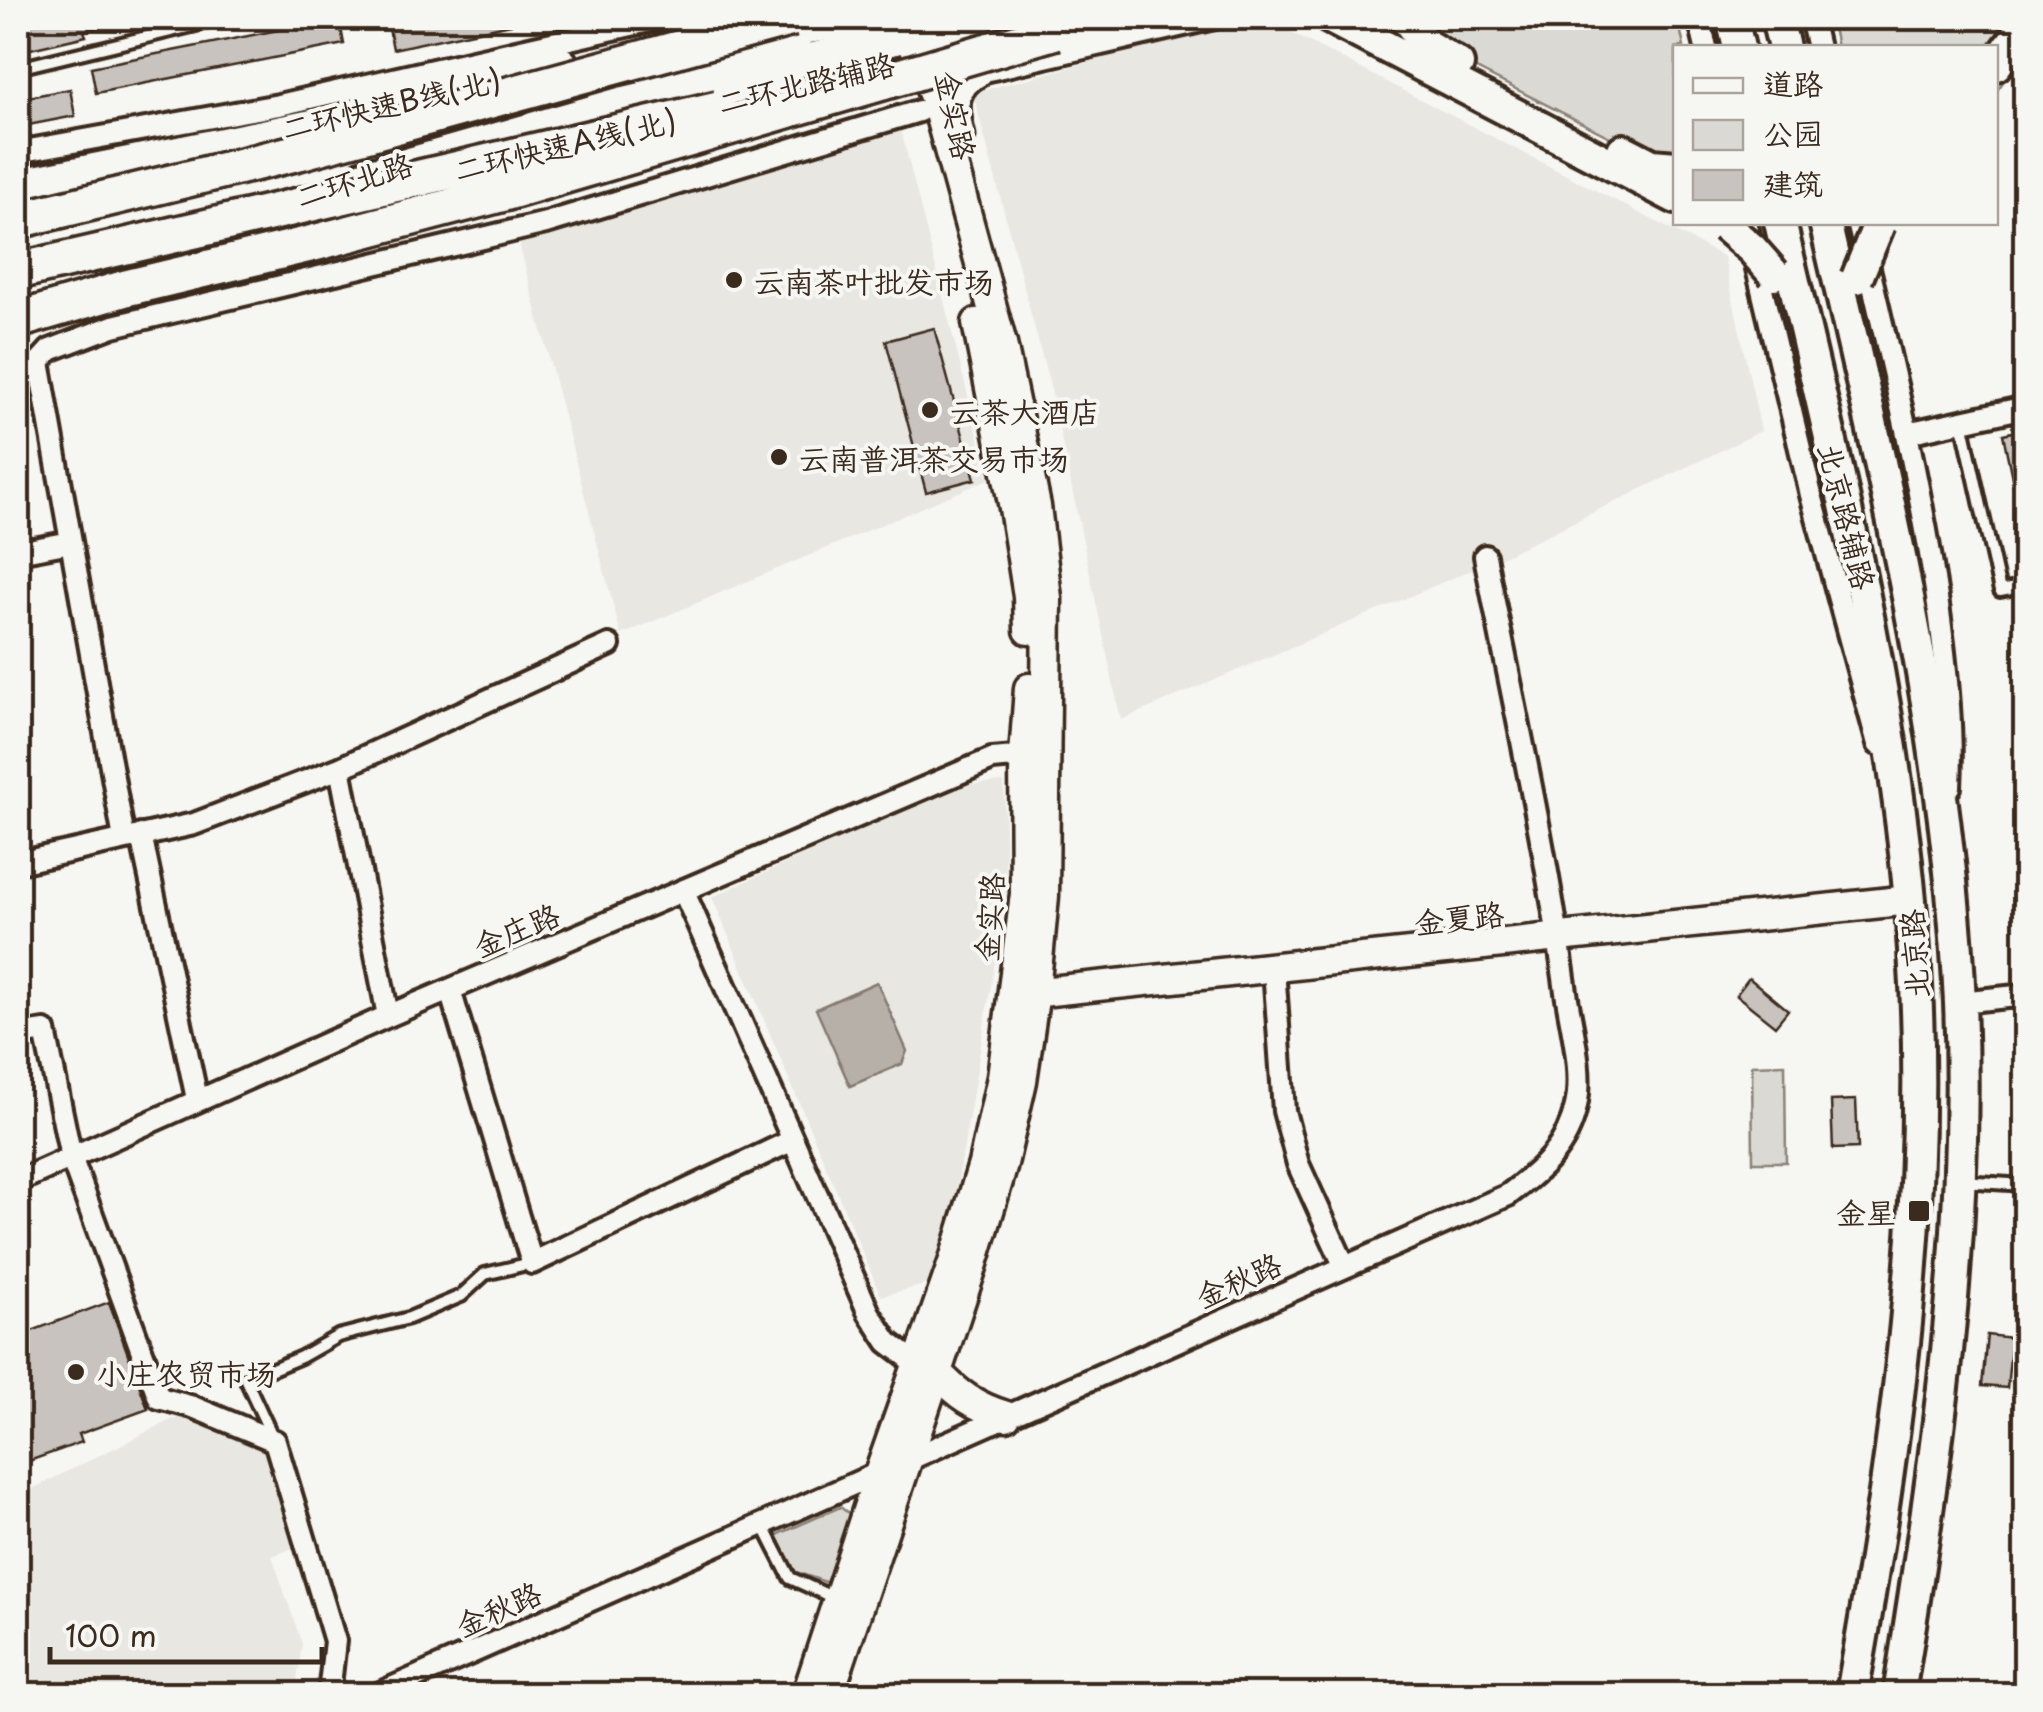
<svg xmlns="http://www.w3.org/2000/svg" width="2043" height="1712" viewBox="0 0 2043 1712" font-family="'Playpen Sans','LXGW WenKai TC',sans-serif">
	<style>
		.built { fill: #e8e7e2 }
		.green { fill: #dad9d3; stroke: #8a8278; stroke-width: 2.5 }
		.water { fill: #b6b0a9; stroke: #857a71; stroke-width: 2.5 }
		.building { fill: #c8c3be; stroke: #3b2a1e; stroke-width: 2.5 }
		.lines { fill: none; stroke-linecap: round; stroke-linejoin: round }
		.lane-casing { stroke: #3b2a1e; stroke-width: 18 }
		.street-casing { stroke: #3b2a1e; stroke-width: 28 }
		.secondary-casing { stroke: #3b2a1e; stroke-width: 35 }
		.primary-casing { stroke: #3b2a1e; stroke-width: 38 }
		.highway-casing { stroke: #3b2a1e; stroke-width: 42 }
		.lane { stroke: #f6f6f2; stroke-width: 10 }
		.street { stroke: #f6f6f2; stroke-width: 20 }
		.secondary { stroke: #f6f6f2; stroke-width: 28 }
		.primary { stroke: #f6f6f2; stroke-width: 30 }
		.highway { stroke: #f6f6f2; stroke-width: 35 }
		.primary-bridge-casing { stroke: #3b2a1e; stroke-width: 38; stroke-linecap: butt }
		.highway-bridge-casing { stroke: #3b2a1e; stroke-width: 42; stroke-linecap: butt }
		.primary-bridge { stroke: #f6f6f2; stroke-width: 30 }
		.highway-bridge { stroke: #f6f6f2; stroke-width: 35 }
		.poi-dot { fill: #3b2a1e; stroke: #f6f6f2; stroke-width: 4 }
		.labels { text-anchor: middle; dominant-baseline: central; stroke-width: 8; stroke-linejoin: round; paint-order: stroke }
		.street-label { font-size: 30px; fill: #3b2a1e; stroke: #f6f6f2 }
		.poi-label { font-size: 30px; fill: #3b2a1e; stroke: #f6f6f2; text-anchor: start }
	</style>
	<rect width="100%" height="100%" fill="#f6f6f2"/>
	<filter id="ink" filterUnits="userSpaceOnUse"><feTurbulence type="fractalNoise" baseFrequency=".01" numOctaves="2"/><feDisplacementMap in="SourceGraphic" scale="20" xChannelSelector="R" yChannelSelector="G"/><feConvolveMatrix kernelMatrix="1 2 1 2 8 2 1 2 1" color-interpolation-filters="sRGB"/></filter>
	<g filter="url(#ink)">
		<path class="built" d="M1253 18H1263L1724 257 1761 431 1497 559 1121 720 1051 390 973 93Z
			M901 131 989 479 621 635 519 243Z
			M1004 782 1006 896 949 1235 932 1283 881 1296 712 897 958 785Z
			M192 1413 262 1444 293 1548 272 1556 302 1644 295 1694H18V1496L171 1420Z"/>
		<path class="green" d="M1354 18H1678L1684 47 1676 48 1675 185 1645 155 1435 48 1404 46Z
			M1831 18H2025V51L1996 92V48L1837 47Z
			M1785 1064 1786 1162H1753L1752 1065Z
			M840 1507 858 1520 834 1585 793 1571 777 1535Z"/>
		<path class="water" d="M877 982 907 1051 902 1064 850 1086 816 1009Z"/>
		<path class="building" d="M18 18H117L118 23 84 31 86 36 18 52Z
			M339 18 344 44 96 93 91 67Z
			M387 18H510L511 24 393 49Z
			M70 89 75 116 18 127V99Z
			M934 328 975 479 926 492 886 341Z
			M2026 429V511L2019 512 2003 434Z
			M1749 978 1788 1010 1775 1026 1736 995Z
			M1856 1100 1858 1148 1833 1149 1831 1101Z
			M109 1302 148 1409 79 1434 82 1442 18 1465V1336Z
			M1987 1335 2012 1338 2007 1388 1982 1386Z"/>
		<g class="lines">
			<defs>
				<path id="lane" d="M18 68 225 18
					M1962 421 2000 591 2026 586
					M1961 1181 2026 1185
					M272 1436 246 1380 301 1357 338 1336 409 1318 461 1296 485 1274 531 1263
					M763 1525 790 1578 834 1598
					M2016 1694 2026 1691"/>
				<path id="street" d="M1699 18 1706 48
					M1811 18 1818 48
					M967 75 1214 18
					M18 152 279 105 662 18
					M1746 222 1811 495 1878 744
					M1858 222C1889 354 1922 485 1940 619 1947 674 1953 731 1950 787
					M18 372 39 362
					M1907 433 2026 407
					M18 552 71 542
					M340 768 388 1016
					M141 835 197 1099
					M124 839 39 362 50 350 113 326 546 223 919 111
					M18 863 194 824 340 768 609 645
					M683 890 869 1313 888 1342 917 1364
					M1274 968 1284 1111 1298 1164 1344 1265
					M450 990 532 1263 793 1140
					M1960 1002 2026 995
					M18 1035 45 1031 71 1157 159 1398 193 1407 275 1441 335 1641 329 1694
					M18 1181 388 1016 992 759 1038 755
					M378 1694 1508 1195C1540 1171 1568 1147 1576 1106 1584 1071 1571 1027 1566 992 1546 846 1513 701 1485 556"/>
				<path id="secondary" d="M960 136C953 108 950 87 978 72
					M977 323 1014 508 1028 596 1029 630
					M1022 994 1910 900
					M936 1371C957 1394 976 1407 1006 1416
					M807 1694 880 1471 953 1263 983 1164 1002 1077 1025 894 1024 756 1029 688
					M829 1694 972 1267 1002 1168 1022 1081 1035 992 1044 896 1047 598 1036 506 1002 344 936 102 910 35"/>
				<path id="primary" d="M1330 18 1676 198
					M1406 18 1426 45 1458 64
					M1732 18 1739 48
					M1777 18 1784 48
					M840 29 891 18
					M1996 65 2026 24
					M650 73 795 40
					M725 87 818 97
					M1623 150 1652 165 1676 167
					M364 176 624 102 986 18
					M1780 222C1836 464 1897 703 1914 950 1931 1202 1896 1448 1852 1694
					M1825 222C1885 481 1948 737 1960 1003 1970 1235 1936 1466 1899 1694"/>
				<path id="highway" d="M1056 31 1112 18
					M762 32 860 18
					M367 109 560 65
					M18 187 389 112
					M18 292 77 268"/>
			</defs>
			<use href="#lane" class="lane-casing"/>
			<use href="#street" class="street-casing"/>
			<use href="#secondary" class="secondary-casing"/>
			<use href="#primary" class="primary-casing"/>
			<use href="#highway" class="highway-casing"/>
			<use href="#lane" class="lane"/>
			<use href="#street" class="street"/>
			<use href="#secondary" class="secondary"/>
			<use href="#primary" class="primary"/>
			<use href="#highway" class="highway"/>
			<defs>
				<path id="primary-bridge" d="M1725 226 1752 249 1774 274
					M1857 278 1879 224"/>
				<path id="highway-bridge" d="M18 220 299 152 792 18
					M18 271 718 109
					M18 320 126 288 310 244 504 193 1056 31"/>
			</defs>
			<use href="#primary-bridge" class="primary-bridge-casing"/>
			<use href="#highway-bridge" class="highway-bridge-casing"/>
			<use href="#primary-bridge" class="primary-bridge"/>
			<use href="#highway-bridge" class="highway-bridge"/>
		</g>
	</g>
	<g class="poi-dot">
		<circle cx="734" cy="280" r="10"/>
		<circle cx="930" cy="410" r="10"/>
		<circle cx="779" cy="457" r="10"/>
		<rect x="1907" y="1199" width="24" height="24" rx="5"/>
		<circle cx="76" cy="1372" r="10"/>
	</g>
	<g class="labels">
		<g class="street-label">
			<text transform="translate(806 82) rotate(-13)">二环北路辅路</text>
			<text transform="translate(391 103) rotate(-13)">二环快速B线(北)</text>
			<text transform="translate(957 115) rotate(78)">金实路</text>
			<text transform="translate(565 144) rotate(-13)">二环快速A线(北)</text>
			<text transform="translate(354 179) rotate(-17)">二环北路</text>
			<text transform="translate(1848 516) rotate(76)">北京路辅路</text>
			<text transform="translate(988 917) rotate(-86)">金实路</text>
			<text transform="translate(1459 917) rotate(-6)">金夏路</text>
			<text transform="translate(516 929) rotate(-23)">金庄路</text>
			<text transform="translate(1913 954) rotate(-94)">北京路</text>
			<text transform="translate(1238 1279) rotate(-24)">金秋路</text>
			<text transform="translate(498 1608) rotate(-24)">金秋路</text>
		</g>
		<g class="poi-label">
			<text x="754" y="280">云南茶叶批发市场</text>
			<text x="950" y="410">云茶大酒店</text>
			<text x="799" y="457">云南普洱茶交易市场</text>
			<text x="1896" y="1211" text-anchor="end">金星</text>
			<text x="96" y="1372">小庄农贸市场</text>
		</g>
	</g>
	<rect width="2043" height="1712" fill="none" stroke="#f6f6f2" stroke-width="60"/>
	<rect x="30" y="30" width="1983" height="1652" fill="none" stroke="#3b2a1e" stroke-width="4" filter="url(#ink)"/>
	<rect x="1673" y="45" width="325" height="180" fill="#f6f6f2" stroke="#aba49d" stroke-width="2.5"/>
	<rect x="1693" y="78" width="50" height="15" fill="#f6f6f2" stroke="#aba49d" stroke-width="2.5"/>
	<text x="1763" y="95" font-size="30" fill="#3b2a1e">道路</text>
	<rect x="1693" y="120" width="50" height="30" fill="#dad9d3" stroke="#aba49d" stroke-width="2.5"/>
	<text x="1763" y="145" font-size="30" fill="#3b2a1e">公园</text>
	<rect x="1693" y="170" width="50" height="30" fill="#c8c3be" stroke="#aba49d" stroke-width="2.5"/>
	<text x="1763" y="195" font-size="30" fill="#3b2a1e">建筑</text>
	<path d="M50 1647v15h272v-15" fill="none" stroke="#3b2a1e" stroke-width="5"/>
	<text x="65" y="1647" font-size="30" fill="#3b2a1e" stroke="#f6f6f2" stroke-width="8" paint-order="stroke">100 m</text>
</svg>
